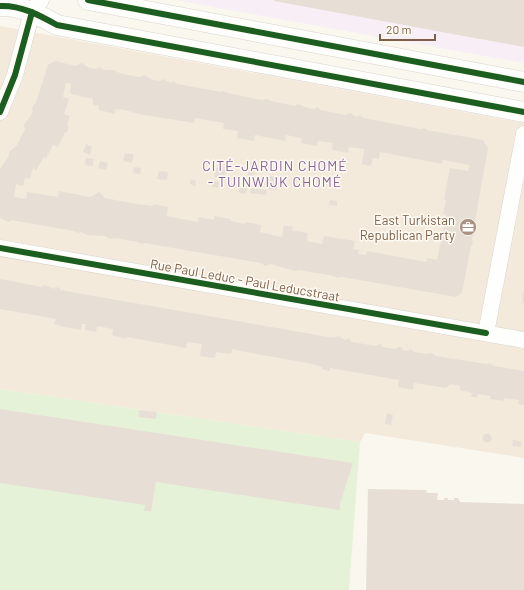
<svg xmlns="http://www.w3.org/2000/svg" width="524" height="590" viewBox="0 0 524 590" font-family="Barlow,sans-serif">
	<style>
		.residential { fill: #f3eadc }
		.education { fill: #f7eef6 }
		.green { fill: #e6f2d8 }
		.building { fill: #e7dfd6; fill-rule: evenodd }
		.lines { fill: none; stroke-linecap: round; stroke-linejoin: round }
		.minor-casing { stroke: #dad4cd; stroke-width: 17 }
		.tertiary-casing { stroke: #dad4cd; stroke-width: 21 }
		.minor { stroke: #fefefd; stroke-width: 16 }
		.tertiary { stroke: #fefefd; stroke-width: 20 }
		.cycleway-casing { stroke: #fffbf3; stroke-width: 8 }
		.cycleway { stroke: #1b5e20; stroke-width: 6 }
		.labels { text-anchor: middle; dominant-baseline: central; stroke-width: 3; stroke-linejoin: round; paint-order: stroke }
		.poi-label { font-size: 13px; fill: #7d5f4a; stroke: #fffbf3; text-anchor: end }
		.street-label { font-size: 13px; fill: #7d5f4a; stroke: #fffbf3 }
		.neighbourhood-label { font-size: 14px; letter-spacing: 1px; fill: #896299; stroke: #fffbf3 }
	</style>
	<rect width="100%" height="100%" fill="#faf7ef"/>
	<path class="residential" d="M0 26 524 123V458L365 433 360 442 0 389Z"/>
	<path class="education" d="M176 0H524V63L235 11Z"/>
	<path class="green" d="M0 389 360 442 349 590H0Z"/>
	<path class="building" d="M274 0H524V47L274 1Z
		M55 61 76 66 81 63 90 68 97 69 99 67 104 70H113L122 74 140 77 144 75 153 80 160 81 163 79 171 83 174 81 177 84 221 92 223 91 228 93 261 100 268 99 271 101 295 106 298 104 308 108 314 109 317 107 321 110 345 115 350 113 357 117 359 115 364 118 420 129 424 128 427 130 483 140 488 148 474 227 476 231 472 238 473 244 471 246 462 293 456 297 342 277 337 278 334 276 299 270 295 271 270 264 265 266 261 263 144 243 141 244 138 242 115 238 110 239 105 236 87 235 81 232 78 233 74 231 11 220 9 222 0 218V169L9 156V152L17 145 25 129 24 125 30 117 33 111 32 108 36 102 48 65ZM66 83 71 84 70 93 71 94 93 99V105L99 106V110L115 114V109L125 110 138 114 194 123 195 118 224 123 223 129 238 131 237 138 254 141 255 135 285 141 286 135 302 138 301 143 317 146 318 141 333 143 332 150 348 153 349 147 364 149 362 164 371 166 373 158 379 159 380 152 442 164 443 160 469 165 468 171 450 168 444 199 446 200 443 214 446 215 437 260 427 258 426 262 367 251 366 255 358 254 359 250 353 249 355 241 324 236 322 244 307 241 308 233 292 230 293 227 284 225 282 237 260 232 261 225 245 222V224L230 221V219L215 216 214 220 198 217V222L167 216 168 207 153 204V206L136 204 105 198 99 192 90 197 59 191 58 197 27 192 26 199 14 197 16 184 23 186 25 178 30 179 33 168 36 170 44 157 46 158 53 145 58 147 65 132 67 133 69 126 67 125 70 116 64 114 69 99 63 97Z
		M86 144 92 147 90 155 83 152Z
		M125 153 134 154 132 163 123 161Z
		M86 158 94 159 93 166 85 165Z
		M100 161 108 163 106 170 98 168Z
		M251 162 256 163 253 179 247 178Z
		M134 167 141 168 140 174 133 173Z
		M216 168 226 170 224 179 214 177Z
		M159 171 168 172 167 180 157 179Z
		M270 176 278 177 276 190 268 189Z
		M191 179 196 181 195 186 190 184Z
		M213 181 219 182 218 188 212 187Z
		M316 183H321L320 187 316 186Z
		M240 186 247 188 245 194 238 192Z
		M251 188 267 190 266 195 250 193Z
		M330 200 337 201V206L329 205Z
		M0 279 42 287 44 285 55 289V287L60 288V290L71 292 334 338 338 336 345 340 349 338 352 342 376 346 380 344 383 347 395 349 398 347H401L403 350 407 351 411 349 414 352 427 354 431 353 436 356 486 364 490 363 494 366 524 371V405L518 404 519 400 504 398 503 401 490 399 491 396 478 394 477 397H471L472 393 460 390V386L450 384 446 388 414 383 413 390 398 387 399 380 330 368V371L322 369V367L307 363 246 352 232 349 231 354 216 352 215 358 200 356 202 344 187 342 186 348 127 337 126 339 112 335 113 329 97 326 96 332 85 330 86 324H82L81 330 65 327 54 324 56 319 0 309Z
		M523 292H524V304L522 300Z
		M0 409 353 463 340 504V510L156 482 151 512 148 511H144L145 505 0 483Z
		M139 410 157 412 156 419 138 417Z
		M387 413 393 415 391 425 385 424Z
		M482.5 438a4.5 4.5 0 1 1 9 0a4.5 4.5 0 1 1-9 0Z
		M513 440 522 442 521 447 512 446Z
		M368 489 426 490 427 493H438L437 500H444V498H448V500H454V498H458L460 502 524 504V590H366Z"/>
	<g class="lines">
		<defs>
			<path id="minor" d="M0 112 15 75 32 12 41 0
				M0 248 524 340
				M486 333 524 134"/>
			<path id="tertiary" d="M88 0 524 82
				M0 6C21 5 39 15 57 25L524 112"/>
		</defs>
		<use href="#minor" class="minor-casing"/>
		<use href="#tertiary" class="tertiary-casing"/>
		<use href="#minor" class="minor"/>
		<use href="#tertiary" class="tertiary"/>
		<defs>
			<path id="cycleway" d="M88 0 524 82
				M0 6C21 5 39 15 57 25L524 112
				M0 112 15 75 32 12
				M0 248 486 333"/>
		</defs>
		<use href="#cycleway" class="cycleway-casing"/>
		<use href="#cycleway" class="cycleway"/>
	</g>
	<defs>
		<symbol id="office-disc" viewBox="-11 -11 22 22"><circle r="9.5" fill="#a99484" stroke="#fffbf3"/><path d="M-6-3h4V-5.5h4V-3h4V5H-6ZM-1-4.5V-3h2v-1.5ZM-6 0V1H6V0Z" fill="#fff"/></symbol>
	</defs>
	<g fill-rule="evenodd">
		<use href="#office-disc" x="458" y="217" width="20" height="20"/>
	</g>
	<g class="labels">
		<g class="poi-label">
			<text x="455" y="220">East Turkistan<tspan x="455" dy="15">Republican Party</tspan></text>
		</g>
		<g class="street-label">
			<text transform="translate(245 280) rotate(10)">Rue Paul Leduc - Paul Leducstraat</text>
		</g>
		<g class="neighbourhood-label">
			<text x="275" y="165">CITÉ-JARDIN CHOMÉ<tspan x="275" dy="16">- TUINWIJK CHOMÉ</tspan></text>
		</g>
	</g>
	<path d="M380 34v6h55v-6" fill="none" stroke="#7d5f4a" stroke-width="2"/>
	<text x="386" y="34" font-size="12" fill="#7d5f4a" stroke="#fffbf3" stroke-width="3" paint-order="stroke">20 m</text>
</svg>
